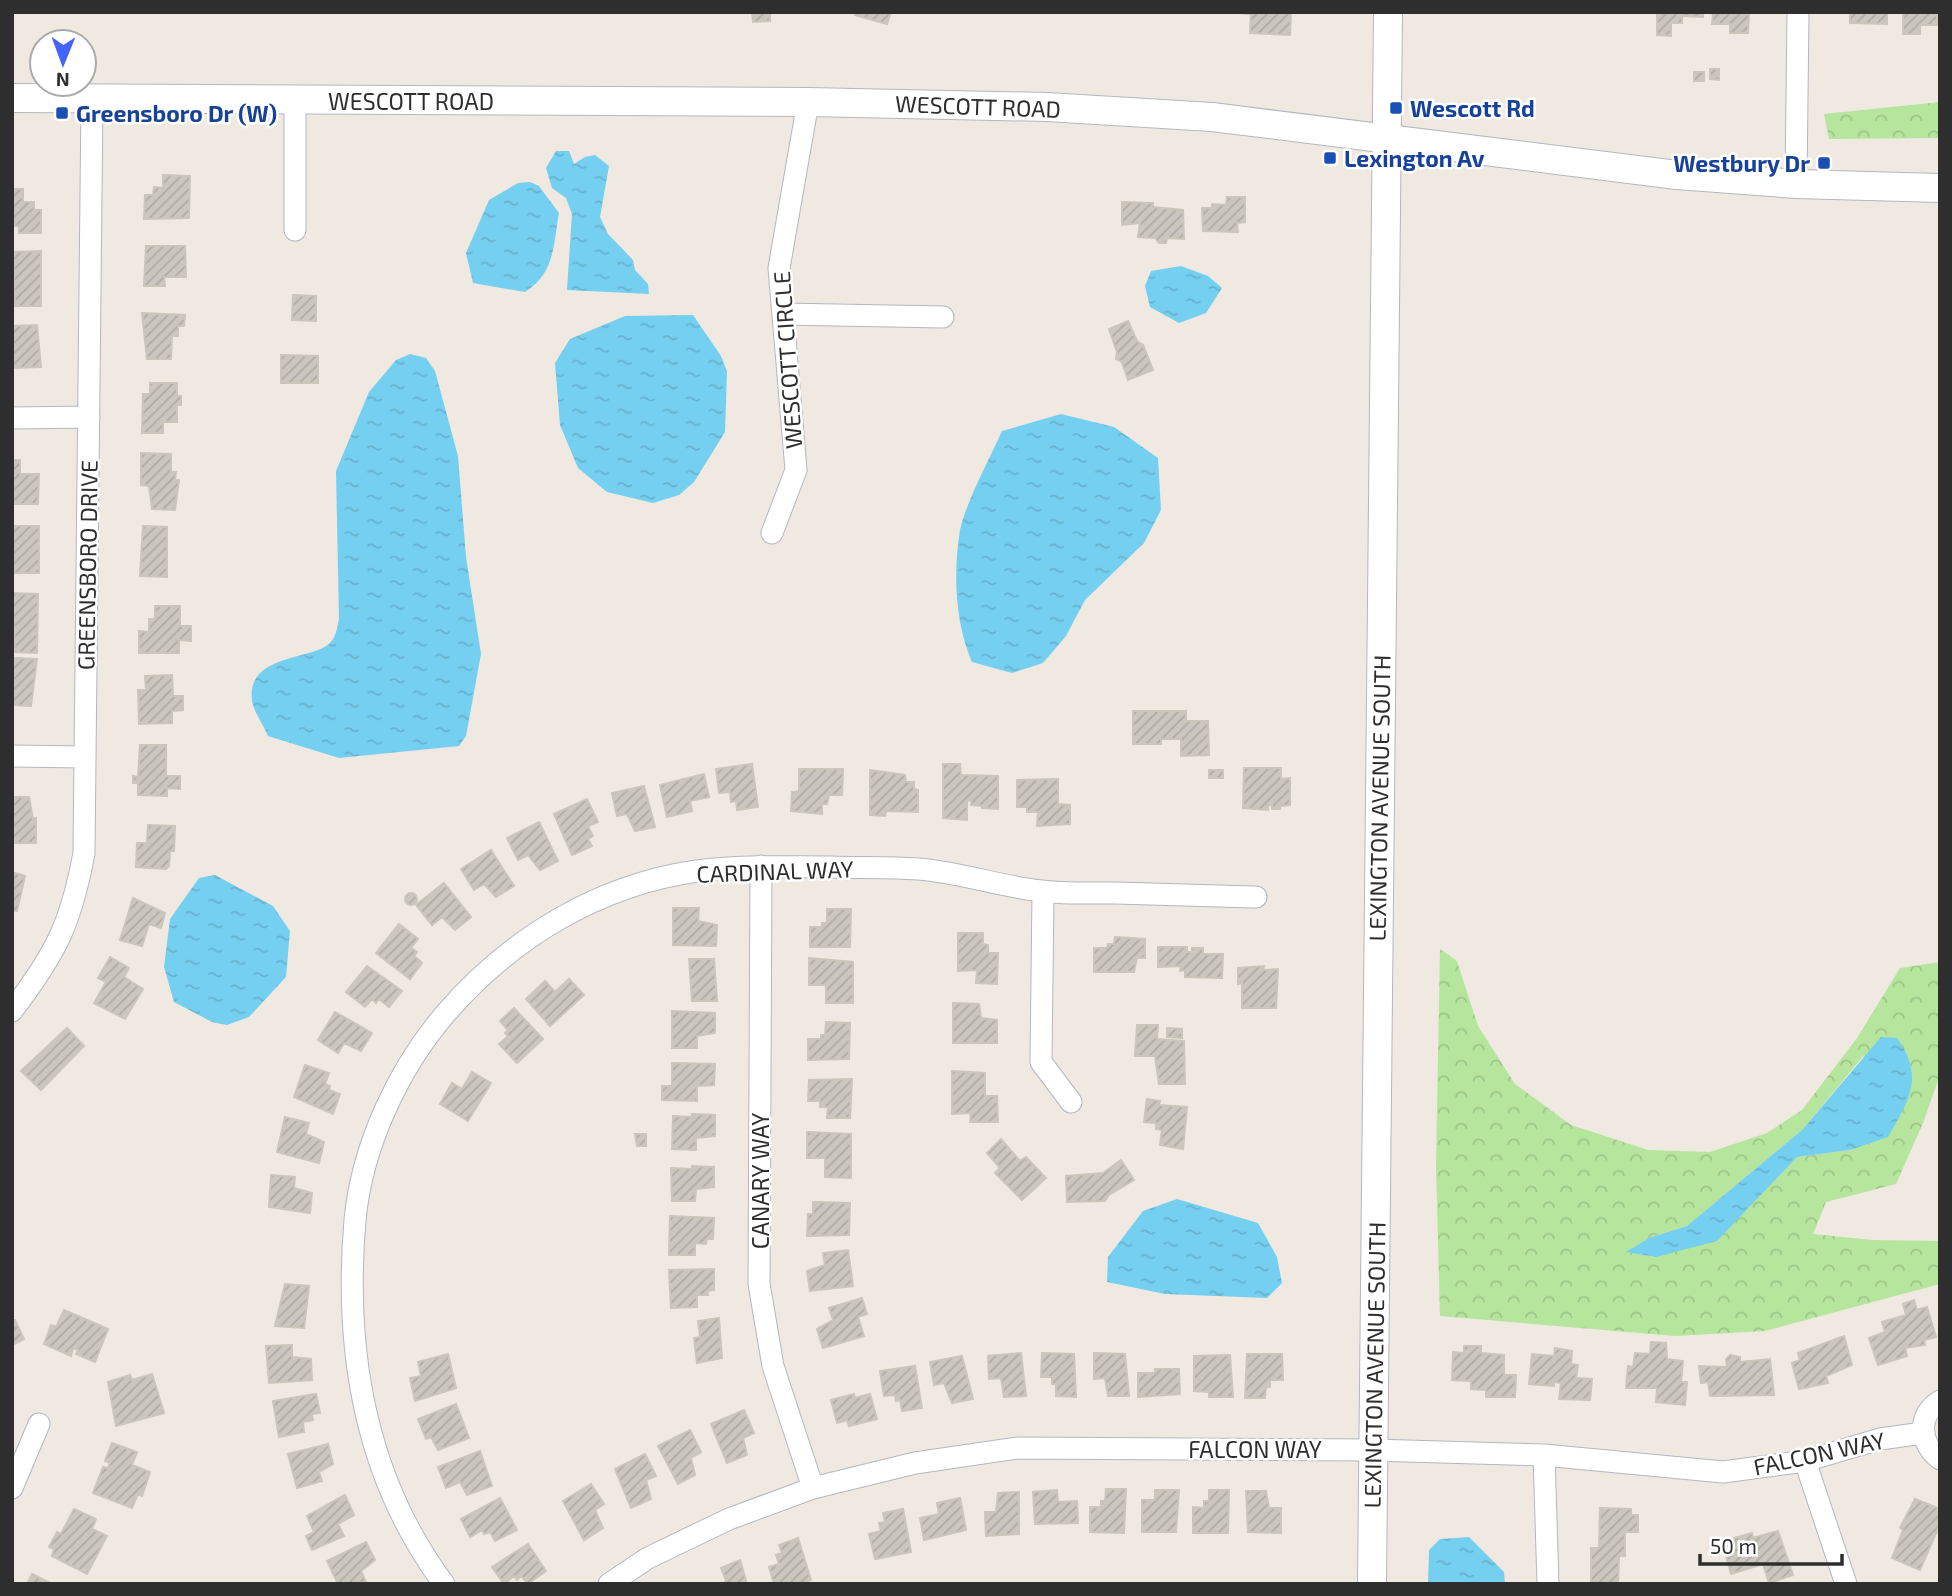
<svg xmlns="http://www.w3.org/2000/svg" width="1952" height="1596" viewBox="0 0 1952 1596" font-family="'Exo 2',sans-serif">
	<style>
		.forest { fill: url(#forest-crowns); fill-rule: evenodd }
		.water { fill: url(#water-ripples) }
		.building { fill: url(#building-hatch); stroke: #cbc5ba; stroke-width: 2 }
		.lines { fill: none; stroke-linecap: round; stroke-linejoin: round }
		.street-casing { stroke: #b4b7c1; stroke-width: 23 }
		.secondary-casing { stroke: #b4b7c1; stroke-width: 30 }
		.street { stroke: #fff; stroke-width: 21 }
		.secondary { stroke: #fff; stroke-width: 28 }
		.transit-dot { fill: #1a4fb4; stroke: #fff; stroke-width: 2.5 }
		.labels { text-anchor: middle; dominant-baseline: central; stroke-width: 5; stroke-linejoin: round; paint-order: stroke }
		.street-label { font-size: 23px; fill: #2e2e2e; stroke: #fff }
		.transit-label { font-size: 23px; font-weight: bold; fill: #164399; stroke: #fff; text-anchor: start }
	</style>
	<defs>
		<pattern id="forest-crowns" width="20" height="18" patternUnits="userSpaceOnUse" patternTransform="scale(1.75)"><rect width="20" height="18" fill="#b6e59e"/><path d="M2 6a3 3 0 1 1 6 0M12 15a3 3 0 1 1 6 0" fill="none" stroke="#9dc588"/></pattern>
		<pattern id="water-ripples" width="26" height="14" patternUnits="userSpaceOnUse" patternTransform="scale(1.75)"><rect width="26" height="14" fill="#75cff0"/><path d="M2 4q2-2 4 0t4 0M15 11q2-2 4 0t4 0" fill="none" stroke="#66b2ce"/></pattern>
		<pattern id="building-hatch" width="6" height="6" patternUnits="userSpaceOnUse" patternTransform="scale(1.75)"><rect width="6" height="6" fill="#cbc7bf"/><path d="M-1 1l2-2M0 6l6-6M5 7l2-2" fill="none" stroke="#afaba4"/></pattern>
	</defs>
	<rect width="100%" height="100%" fill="#efe9e1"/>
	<path class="forest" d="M1940 102V138L1829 139 1824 114Z
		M1440 949 1457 961 1478 1026 1515 1084 1571 1125 1648 1150 1710 1152 1767 1133 1802 1110 1857 1038 1900 968 1940 962V1075L1923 1123 1896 1184 1826 1202 1813 1234 1872 1240 1940 1241V1284L1765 1331 1675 1336 1440 1316 1436 1165ZM1864 1055 1850 1150 1797 1157 1762 1190 1656 1257 1627 1252 1649 1238 1687 1226 1802 1130Z"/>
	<path class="water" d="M556 151H569L574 164 585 157 595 155 609 166 600 217 608 234 633 260 635 270 648 284 649 294 567 290 572 214 566 198 552 188 546 168Z
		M530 182 539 186 559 213C553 246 555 273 525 292L473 283 466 253 489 200 518 183Z
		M1181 266 1208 276 1222 288 1206 313 1179 323 1150 307 1145 286 1151 271Z
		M693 315 721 356 727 371 725 432 694 482 679 495 653 503 607 492 578 468 560 425 555 363 570 339 625 316Z
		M410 354 426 358 435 371 458 456 466 557 481 654 466 736 459 746 339 758 268 736C264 726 254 712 252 701 246 654 308 661 329 644 336 638 337 628 339 619L336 471 369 392 396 360Z
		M1061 414 1114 427 1158 458 1161 510 1144 543 1085 600 1066 636 1043 663 1012 673 972 662C955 623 953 573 960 530 966 502 990 458 1002 431Z
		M215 875 273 906 290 931 286 977 249 1017 227 1025 212 1022 174 1002 164 967 170 919 199 878Z
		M1881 1037 1897 1038C1925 1077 1909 1100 1888 1137L1850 1150 1797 1157 1717 1241 1656 1257 1626 1252 1649 1238 1687 1226 1802 1130Z
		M1177 1199 1258 1223 1277 1257 1282 1283 1267 1298 1165 1294 1107 1282 1108 1257 1143 1211Z
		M1469 1537 1504 1572 1505 1584H1428L1429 1550 1440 1539Z"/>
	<path class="building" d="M752 12H770V21L753 22Z
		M856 12H891L887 24 855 15Z
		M1224 12H1291L1290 35 1250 33 1251 14Z
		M1657 12H1703V17L1682 16V23H1671V36L1657 35Z
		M1713 12H1749L1748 33H1730V24H1712Z
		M1850 12H1887V24L1850 23Z
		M1903 12H1937V25H1920V34H1903Z
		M1710 69H1719V80L1710 79Z
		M1694 72H1704V81H1694Z
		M163 175 190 176 189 218 144 219 145 195H153L154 187 163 188Z
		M12 189H23V202H34V210H41V233H19V226H12Z
		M1227 197H1245V222L1237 223 1238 232 1203 231 1202 208H1212V204L1226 205Z
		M1122 202 1153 203V207L1183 210 1184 239 1167 238 1166 243H1159L1155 238 1138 237 1140 223 1122 225Z
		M146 246H185L186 277H164L165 286H144Z
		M41 251V306H15L13 252Z
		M293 295 316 296V321L292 320Z
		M142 313 185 315 184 326H178V336H172L171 359H147Z
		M1128 321 1137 341 1143 345 1153 370 1128 380 1122 362 1116 359 1117 352 1109 329Z
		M37 325 41 367 12 368V326Z
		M281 355 318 356V383H281Z
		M150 383H177V396H181V405H177V422H163V433H142L143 394H150Z
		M141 453 171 454V472H176L175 480H179L175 510 152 509 149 486 141 485Z
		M12 460H20V474H39L38 504H12Z
		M12 526H39V573H12Z
		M143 526 167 527V577L140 576Z
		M12 593 38 594 37 653 15 652Z
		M155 606H180V626H191V641L179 640V653H139V631L149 632V619H155Z
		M15 658 37 659 31 706 12 705V664Z
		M172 675 173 696H183V710L172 711V723L139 724 138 690H146L145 676Z
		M1133 711H1186V721H1208L1209 755 1181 756V739H1161V744H1133Z
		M140 745H166V776H180V789L167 788V796L138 795V783H133V776L138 777Z
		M752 764 758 807 737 810 736 801 731 802 730 792 719 793 716 769Z
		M943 764H960L961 775 998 776V809L982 808V806L971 805 972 800 967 801V820L943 818Z
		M1244 768H1281V779L1290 778V805L1280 806V809H1272V805H1268V810L1243 808Z
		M799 769H843L842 795H829L827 804H822V814L791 811 792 792 799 791Z
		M870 770 905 775 906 782H914V789L918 790V812L886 811 885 816 870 815Z
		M1209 770H1223V778H1209Z
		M704 774 709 797 690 801 692 811 667 817 660 785Z
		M1058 779V804L1070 805V824L1037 826 1038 812H1027V807H1017V780Z
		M644 786 655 827 635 831 627 814 617 816 612 793Z
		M12 797H29L33 819 36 818V843H12Z
		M587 799 598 822 588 826 593 836 588 839 592 846 572 855 554 814Z
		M539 822 558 861 540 870 528 855 518 860 507 838Z
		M148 825 175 826 174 851H170L169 866 166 869 136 867 137 843H147Z
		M491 850 514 886 496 897 484 884 474 890 461 869Z
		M12 872 25 876 17 911 12 910Z
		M444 883 471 917 455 930 442 917 432 925 416 905Z
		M405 899a6 6 0 1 1 12 0a6 6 0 1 1-12 0Z
		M133 898 165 913 161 928 149 924 142 946 120 940Z
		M673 908H699L698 921 717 925 716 946 673 945Z
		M827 909H851L850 947H810V927H822V923H827Z
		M399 924 418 939 411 948 417 952 414 956 422 963 410 979 376 953Z
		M958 933H983V944L988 945V953H998L997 984 976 983 977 970 958 971Z
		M1115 937 1145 939V958H1137L1134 972H1094V948H1107L1108 944H1114Z
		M1158 947H1187V952H1192V948H1203V954H1223L1222 978 1185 977V970L1180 971 1181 966 1158 967Z
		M110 957 129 968 124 977 143 989 125 1019 94 1003 106 982 98 978Z
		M809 958 853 962V1003H826V985H809Z
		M689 959H714L717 1001H692Z
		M367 966 402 991 389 1007 379 999 376 1003 372 999 365 1007 346 992Z
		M1264 966 1263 970 1278 969 1276 1008H1242V983L1238 984V968Z
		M569 979 584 995 550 1026 526 999 545 981 555 992Z
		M953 1003 979 1004 981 1018 997 1020V1043H953Z
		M514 1008 543 1039 517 1063 499 1044 508 1036 505 1033 508 1030 500 1021Z
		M672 1011 715 1013V1033L697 1036V1048H672Z
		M335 1012 372 1033 361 1051 344 1043 338 1053 318 1040Z
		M826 1022 850 1023 849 1059 808 1060V1039H821V1035H825Z
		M1137 1025H1158L1157 1039 1184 1041 1185 1084H1159L1155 1056H1135Z
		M67 1028 84 1046 41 1090 21 1071Z
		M1167 1028 1182 1029V1038L1167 1037Z
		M672 1063 715 1064 714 1085 697 1086V1101L662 1100V1086H672Z
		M305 1065 329 1073 325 1084 330 1086 329 1090 340 1094 333 1114 294 1097Z
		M952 1071 985 1073V1096H997L998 1122H970L971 1113 952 1114Z
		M472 1072 491 1083 468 1121 440 1104 452 1083 462 1089Z
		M852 1079 850 1118H827L828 1107H820V1101H808L809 1080Z
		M1147 1099 1160 1101 1159 1105 1187 1107 1183 1149 1160 1145 1162 1130 1156 1129V1123L1144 1122Z
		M692 1114 715 1115V1136L696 1138V1150L672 1149 673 1116 692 1117Z
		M285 1117 309 1123 306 1134 324 1142 319 1163 277 1152Z
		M807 1132 851 1134V1178L825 1177V1158H807Z
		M635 1134H646V1146H637Z
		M1001 1139 1020 1161 1026 1157 1046 1178 1022 1200 995 1173 1000 1168 987 1153Z
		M1121 1160 1134 1180 1109 1195 1105 1201 1067 1202 1066 1176 1103 1173Z
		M692 1166 714 1167V1187L696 1189 695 1201H672L671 1168 692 1169Z
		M271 1175 295 1177 294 1188 312 1193 310 1213 269 1207Z
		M813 1202 850 1203 849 1235 807 1236 808 1214H813Z
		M670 1216 714 1218 713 1239H707L706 1244 695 1243V1255H669Z
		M848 1250 853 1286 810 1291 807 1271 825 1265 823 1253Z
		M714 1269V1290L708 1291V1295H697V1307L671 1308 669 1270Z
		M285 1284 309 1286 304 1328 275 1326Z
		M862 1298 867 1314 858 1317 864 1336 823 1348 817 1329 833 1320 829 1308Z
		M1914 1300 1917 1310 1927 1307 1936 1337 1924 1340 1925 1345 1905 1348 1907 1356 1878 1365 1869 1338 1885 1332 1882 1322 1906 1315 1903 1304Z
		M64 1310 108 1329 95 1362 76 1354 78 1350 73 1348 71 1356 44 1344 51 1325 56 1327Z
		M719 1318 722 1358 697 1363 694 1338 700 1337 698 1321Z
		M12 1320H15L24 1339 12 1345Z
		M1844 1336 1852 1365 1826 1376 1828 1383 1799 1389 1792 1363 1800 1360 1798 1353Z
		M1651 1342 1666 1343 1667 1359 1683 1361 1681 1382H1687L1685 1405 1656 1402 1657 1388H1626L1628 1366 1633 1367 1635 1353 1650 1354Z
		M292 1345V1357L311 1359 312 1380 269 1383 266 1346Z
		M1464 1346H1481V1353L1504 1355V1375H1516L1515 1397H1486V1390L1471 1389V1381L1452 1380 1453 1352 1464 1353Z
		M1555 1348 1572 1351 1571 1364 1578 1365 1576 1378 1592 1379 1590 1400 1559 1399 1561 1383 1554 1382V1386L1529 1384 1532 1354 1554 1356Z
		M1021 1353 1026 1396 1004 1397 1001 1378 989 1379 988 1356Z
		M1042 1353 1074 1354 1076 1397 1056 1396V1384H1052V1377H1041Z
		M1094 1353 1125 1354 1129 1396H1108L1105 1378 1094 1379Z
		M448 1354 456 1388 415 1401 410 1378 421 1376 418 1362Z
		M1247 1354H1282L1283 1380H1270V1387H1266L1265 1398H1245Z
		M1230 1355 1233 1397H1209V1392L1194 1391V1356Z
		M1730 1355 1740 1357V1362L1770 1359 1774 1395 1710 1396 1708 1382 1701 1383 1699 1366 1727 1367 1726 1359Z
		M962 1356 973 1399 952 1403 944 1383 934 1385 930 1362Z
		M915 1366 922 1408 902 1411 900 1400 896 1401 895 1395 884 1396 880 1371Z
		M1155 1369H1179L1180 1394 1138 1397V1373H1155Z
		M152 1374 164 1413 116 1426 108 1382 130 1375 132 1380Z
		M316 1394 320 1413 312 1414 313 1420 303 1422 304 1432 279 1437 273 1401Z
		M854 1394 855 1398 870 1394 877 1419 849 1426 847 1420 837 1423 831 1400Z
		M456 1404 469 1438 438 1450 431 1437 426 1439 418 1419Z
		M744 1410 754 1433 743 1438 747 1455 727 1463 711 1424Z
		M690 1430 701 1452 691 1458 695 1475 678 1484 658 1446Z
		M112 1443 137 1452 132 1465 150 1472 142 1496 138 1494 132 1508 93 1493 103 1467 108 1468 110 1463 105 1461Z
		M328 1444 333 1464 319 1472 322 1481 297 1488 288 1454Z
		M480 1451 492 1486 467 1495 460 1482 446 1488 438 1467Z
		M645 1454 656 1476 646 1480 651 1499 631 1508 615 1469Z
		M591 1484 604 1504 595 1510 603 1528 584 1540 563 1501Z
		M1106 1489H1126L1124 1533 1090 1532V1507H1101V1501H1105Z
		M1057 1490 1058 1502 1077 1501 1078 1523 1035 1524 1033 1492Z
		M1155 1490H1179L1176 1532H1142V1500H1155Z
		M1209 1490H1229L1228 1533H1193V1507L1204 1508V1501H1209Z
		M1246 1491H1266L1269 1508H1281V1533L1248 1532Z
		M1019 1492V1534L986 1536 985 1512H996L998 1493Z
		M345 1495 354 1515 338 1524 344 1536 312 1550 306 1536 314 1532 307 1516Z
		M500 1498 517 1530 495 1541 490 1532 484 1534 482 1530 470 1537 461 1519Z
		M960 1498 966 1530 924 1540 920 1518 939 1514 937 1503Z
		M1915 1499 1940 1509V1524L1920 1570 1892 1558 1903 1530 1900 1528Z
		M1600 1508 1631 1509V1515H1638V1532H1625V1556H1619L1618 1584H1591V1548H1599Z
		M74 1509 96 1519 92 1529 107 1536 87 1574 52 1556 54 1549 49 1547 57 1532 61 1534Z
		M903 1509 911 1552 875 1559 869 1534 881 1531 879 1523 885 1522 883 1513Z
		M1778 1531 1793 1575 1769 1583 1763 1564 1731 1574 1726 1556 1735 1553 1731 1539 1752 1533 1753 1538Z
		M798 1538 811 1580 801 1584H774L769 1567 779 1564 776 1555 782 1553 779 1545Z
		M366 1542 375 1560 361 1571 366 1582 338 1584 327 1561Z
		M528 1544 546 1571 528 1584 521 1576 517 1580 514 1576 504 1584 492 1567Z
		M740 1560 747 1584H724L726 1580 721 1568Z
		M32 1574 52 1584H27Z"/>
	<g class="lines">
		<defs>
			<path id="street" d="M1796 184 1798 12
				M295 230V100
				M783 314 943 317
				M12 418 89 417
				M772 533 796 470 779 268 808 102
				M12 756 85 757
				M761 866 759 1284 773 1366 813 1488
				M1043 892 1041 1062 1071 1102
				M12 1011C56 953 71 924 84 853L92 100
				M1940 1401C1917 1415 1919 1443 1940 1459
				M1544 1455 1548 1584
				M1805 1461 1846 1584
				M12 1488 39 1424
				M444 1584C365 1478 344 1349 355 1220 362 1146 398 1069 446 1013 511 938 598 885 697 871 741 865 786 867 830 867 859 868 889 867 918 869 960 872 1001 887 1042 891 1066 894 1091 893 1116 893 1162 894 1209 896 1256 897
				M609 1584 648 1558 729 1519 813 1488 915 1463 1018 1448 1373 1450 1544 1455 1723 1472 1805 1461 1880 1439 1923 1433"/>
			<path id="secondary" d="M12 98 808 102 1047 107 1212 117 1677 175 1796 184 1940 188
				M1372 1584 1388 12"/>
		</defs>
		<use href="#street" class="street-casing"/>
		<use href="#secondary" class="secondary-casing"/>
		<use href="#street" class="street"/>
		<use href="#secondary" class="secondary"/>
	</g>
	<g class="transit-dot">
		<rect x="1389" y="101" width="14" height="14" rx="3.5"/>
		<rect x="55" y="106" width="14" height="14" rx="3.5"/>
		<rect x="1323" y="151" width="14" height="14" rx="3.5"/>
		<rect x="1817" y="156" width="14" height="14" rx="3.5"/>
	</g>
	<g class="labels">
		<g class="street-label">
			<text x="411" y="101">WESCOTT ROAD</text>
			<text transform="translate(978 106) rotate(2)">WESCOTT ROAD</text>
			<text transform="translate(787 360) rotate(-94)">WESCOTT CIRCLE</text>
			<text transform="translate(87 565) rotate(-89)">GREENSBORO DRIVE</text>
			<text transform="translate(1379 798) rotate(-89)">LEXINGTON AVENUE SOUTH</text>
			<text transform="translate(775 871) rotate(-2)">CARDINAL WAY</text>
			<text transform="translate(760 1181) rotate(-90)">CANARY WAY</text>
			<text transform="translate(1374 1365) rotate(-89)">LEXINGTON AVENUE SOUTH</text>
			<text x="1255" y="1449">FALCON WAY</text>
			<text transform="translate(1819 1453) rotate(-12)">FALCON WAY</text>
		</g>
		<g class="transit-label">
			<text x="1410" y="108">Wescott Rd</text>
			<text x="76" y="113">Greensboro Dr (W)</text>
			<text x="1344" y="158">Lexington Av</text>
			<text x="1810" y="163" text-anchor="end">Westbury Dr</text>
		</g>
	</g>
	<rect width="1952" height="1596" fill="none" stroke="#2e2e2e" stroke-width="28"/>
	<g transform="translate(63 63) rotate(181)"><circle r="33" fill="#ffffff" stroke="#ababab" stroke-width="2"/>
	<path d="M0-5L12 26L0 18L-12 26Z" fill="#4264fb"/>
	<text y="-10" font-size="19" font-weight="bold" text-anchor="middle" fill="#2e2e2e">N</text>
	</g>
	<path d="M1700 1554v10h142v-10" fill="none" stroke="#2e2e2e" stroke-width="3.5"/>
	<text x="1710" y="1554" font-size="21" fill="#2e2e2e" stroke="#ffffff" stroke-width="5" paint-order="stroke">50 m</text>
</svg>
